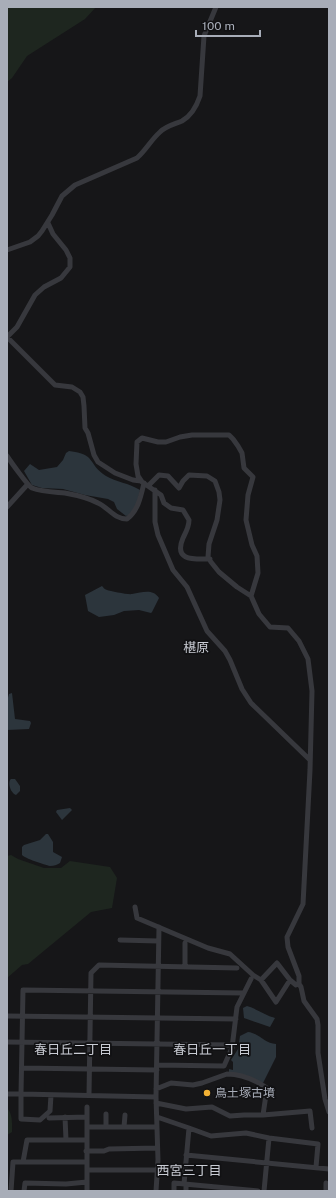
<svg xmlns="http://www.w3.org/2000/svg" width="336" height="1198" viewBox="0 0 336 1198" font-family="'Public Sans','Noto Sans JP',sans-serif">
	<style>
		.green { fill: #1e261f }
		.water { fill: #2c353c }
		.lines { fill: none; stroke-linecap: round; stroke-linejoin: round }
		.minor { stroke: #37383d; stroke-width: 5 }
		.poi-dot { fill: #f2b134; stroke: #111113; stroke-width: 1.5 }
		.labels { text-anchor: middle; dominant-baseline: central; stroke-width: 3.5; stroke-linejoin: round; paint-order: stroke }
		.poi-label { font-size: 12px; fill: #a8adb8; stroke: #111113; text-anchor: start }
		.neighbourhood-label { font-size: 13px; fill: #c9ccd4; stroke: #111113 }
	</style>
	<rect width="100%" height="100%" fill="#161618"/>
	<path class="green" d="M7 7H96L85 19 27 56 12 78 7 82Z
		M11 855 18 859 44 868H61L70 861 110 867 117 878 112 908 91 912 28 964 22 965 7 978V856Z
		M7 1108C13 1114 12 1124 12 1132L7 1135Z"/>
	<path class="water" d="M69 451C97 454 87 464 106 476 116 482 129 483 140 490L135 513 126 516 117 509 114 502 108 499 85 495 63 489 42 488 32 485 24 471 30 464 39 470 57 467 63 460 66 453Z
		M102 586C104 588 104 589 107 590 110 591 129 595 132 594 142 593 152 588 159 598L152 612 151 613 139 610 124 611 114 615 99 617 88 611 85 595Z
		M12 693 15 719 30 721 31 723 29 729 7 730V701L9 694Z
		M11 779H15L20 786V791L16 795C11 793 8 785 10 780Z
		M70 808 72 810 62 820 56 812 57 810Z
		M46 834H48L53 842V852L62 857 60 863C57 865 54 866 50 866 45 865 24 858 22 855V847L24 845 40 840Z
		M247 1006C257 1009 265 1015 275 1018L270 1027 244 1018 243 1008Z
		M248 1032C259 1033 265 1044 276 1044V1057L263 1083 229 1072V1069L233 1070V1062L231 1060 238 1049 240 1036Z"/>
	<g class="lines">
		<path class="minor" d="M48 223 53 234 66 250 70 258V267L61 278 44 287 35 295 17 327 7 337 55 385 72 387 80 392 83 397 84 406 85 428 88 433 94 455 98 462 115 473 133 480 141 481
			M7 250 30 242 38 236 42 231 52 215 62 196 75 185 137 158C146 150 151 140 160 132 166 126 175 124 182 121 191 116 197 105 200 96L204 36 216 7
			M7 456C11 462 28 486 32 488 42 492 54 492 65 493 76 495 89 498 98 503 109 508 114 519 127 519 138 511 141 496 144 483
			M148 486 159 475 168 476 179 488 183 481 189 475 207 476 215 481 219 492 220 500 217 520 209 544 208 557 211 562 219 572 237 587 251 596 259 614 270 627 288 628 299 641 308 659 312 691 310 770 303 904 287 937 288 947 299 976V984L301 987 304 1001 317 1019 318 1025V1053L325 1099 329 1112
			M155 490V522L158 535 173 570 187 587 207 631 225 651 230 660 242 689 251 703 310 760
			M7 507 27 485
			M210 559C195 559 173 562 183 538 186 532 189 527 189 520L183 510 171 508 164 503 161 495 142 482 138 476 136 464 137 442 142 438 158 442H166L180 437 192 435H229L233 439 238 446 242 453 244 468 253 477 248 495 246 520 252 545 257 556 258 573 251 596
			M135 907 137 918 208 948 230 954 253 975 261 980 276 1002 290 980 296 985 299 984
			M120 940 158 941
			M185 967V943
			M261 980 277 963 290 980
			M7 1016 236 1019
			M7 1042 233 1045
			M157 1065 224 1066 232 1048 237 1007 251 979
			M22 1068 157 1070
			M156 1089 171 1083 193 1085 202 1083 227 1074C241 1074 255 1080 267 1088L263 1115H244L230 1116 212 1107 186 1109 156 1103
			M7 1094H21V1119L40 1120 50 1111 51 1095
			M89 1095 91 973 99 965 237 968
			M156 1097 21 1094 23 990 243 993
			M87 1107V1191
			M263 1115 310 1111 312 1128
			M65 1117 66 1140
			M157 1117 189 1128 184 1184
			M49 1118 87 1117
			M87 1127H157
			M106 1127V1114
			M124 1127 125 1115
			M189 1128 211 1136 246 1133 269 1138 318 1144 316 1167
			M86 1151H104L109 1149 157 1148
			M186 1155 329 1169
			M23 1162 27 1140H87
			M87 1170H158
			M11 1191 13 1162H87
			M24 1191 25 1183 66 1184 87 1182
			M156 1191 158 1160 156 1097 159 927
			M174 1191V1183L258 1191
			M186 1191V1184
			M264 1191 269 1138
			M326 1191V1183"/>
	</g>
	<circle class="poi-dot" cx="207" cy="1093" r="4"/>
	<g class="labels">
		<g class="poi-label">
			<text x="215" y="1093">鳥土塚古墳</text>
		</g>
		<g class="neighbourhood-label">
			<text x="196" y="647">椹原</text>
			<text x="73" y="1049">春日丘二丁目</text>
			<text x="212" y="1049">春日丘一丁目</text>
			<text x="189" y="1170">西宮三丁目</text>
		</g>
	</g>
	<rect width="336" height="1198" fill="none" stroke="#a8adb8" stroke-width="16"/>
	<path d="M196 30v6h64v-6" fill="none" stroke="#a8adb8" stroke-width="2"/>
	<text x="202" y="30" font-size="12" fill="#a8adb8" stroke="#111113" stroke-width="3" paint-order="stroke">100 m</text>
</svg>
